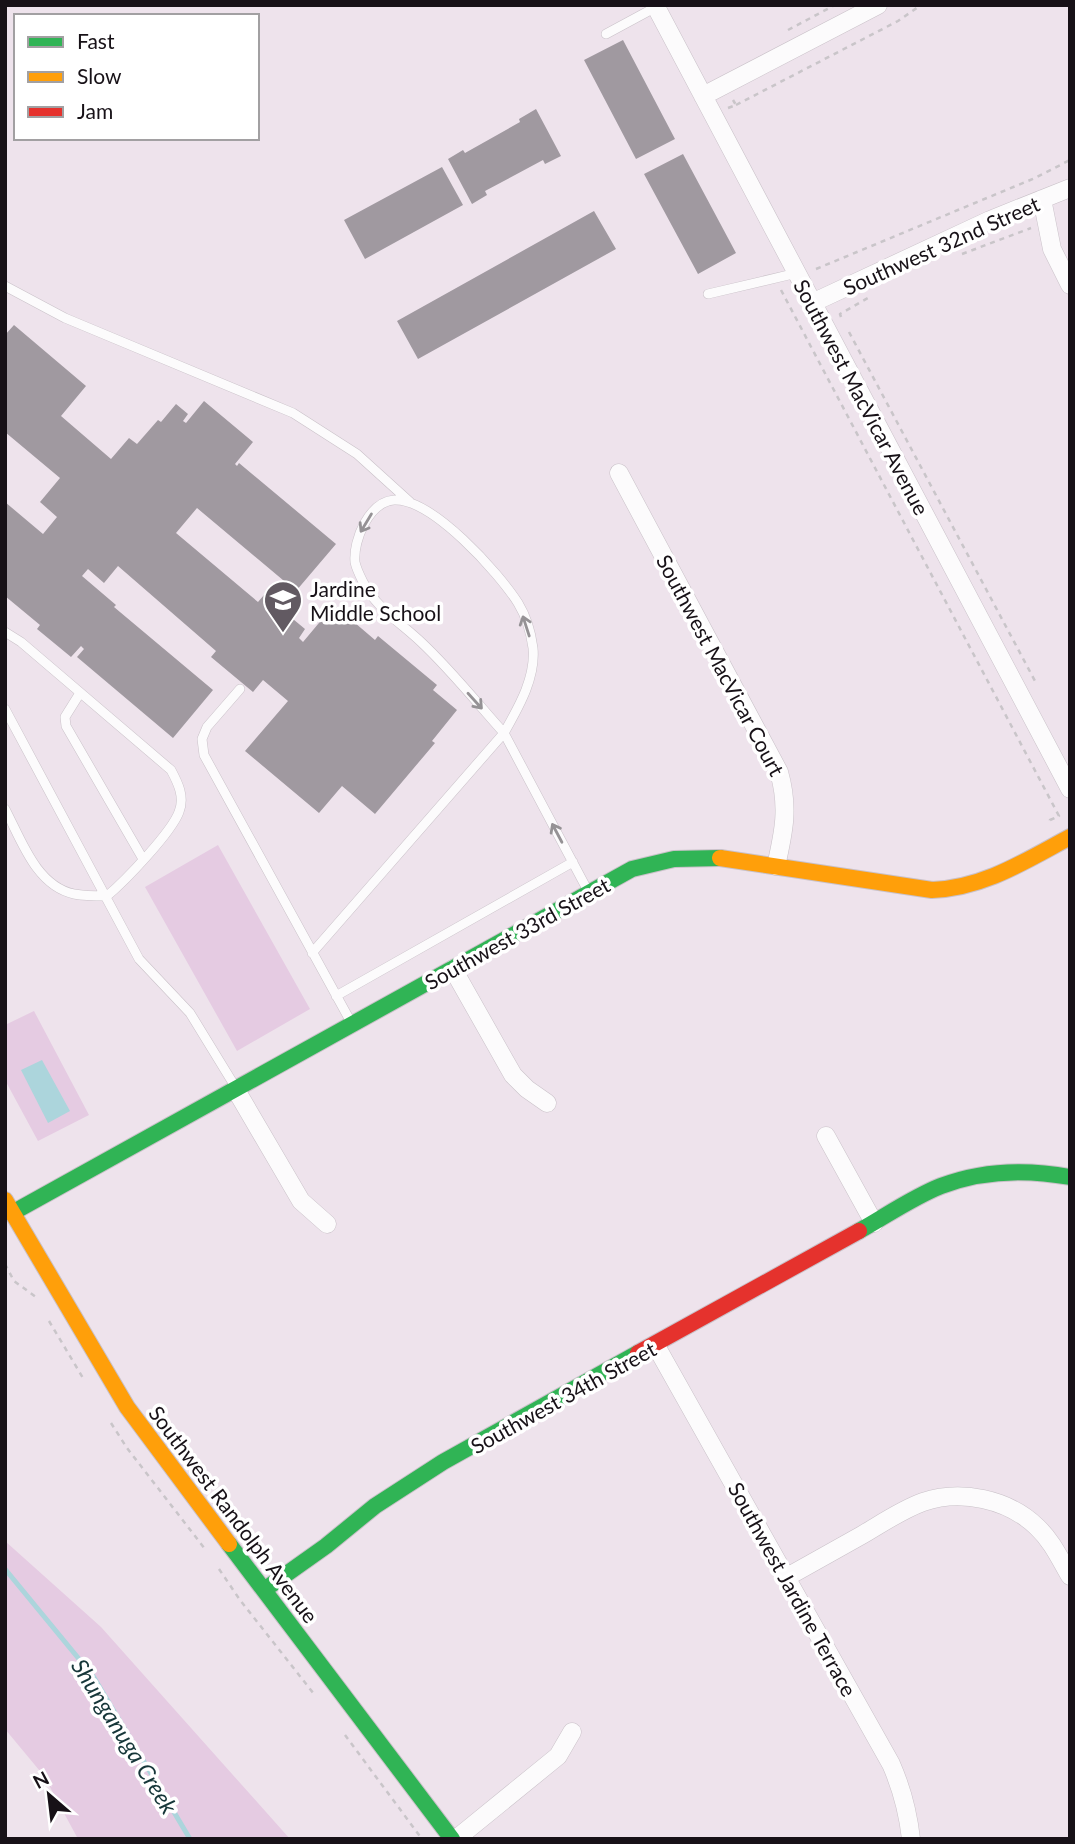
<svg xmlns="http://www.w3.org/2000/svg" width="1075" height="1844" viewBox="0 0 1075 1844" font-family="Lato,sans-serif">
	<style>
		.green { fill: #e5cbe2 }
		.water { fill: #acd5dc }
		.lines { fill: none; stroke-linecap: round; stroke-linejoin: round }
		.stream { stroke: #acd5dc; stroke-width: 5 }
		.building { fill: #a099a0 }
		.lane-casing { stroke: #c9c1c8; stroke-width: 10 }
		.street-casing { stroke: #c9c1c8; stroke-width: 19 }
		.fast-casing { stroke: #c9c1c8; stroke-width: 18 }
		.slow-casing { stroke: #c9c1c8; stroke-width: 18 }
		.jam-casing { stroke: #c9c1c8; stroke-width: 18 }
		.path { stroke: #c9c5c9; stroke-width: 2.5; stroke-dasharray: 5 5; stroke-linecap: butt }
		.lane { stroke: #fcfbfc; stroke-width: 9 }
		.street { stroke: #fcfbfc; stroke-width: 18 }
		.fast { stroke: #30b455; stroke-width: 16 }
		.slow { stroke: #ff9f0a; stroke-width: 16 }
		.jam { stroke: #e5322d; stroke-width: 16 }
		.oneway { stroke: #959295 }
		.labels { text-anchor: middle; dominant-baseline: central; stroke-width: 7; stroke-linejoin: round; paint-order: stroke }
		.street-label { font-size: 21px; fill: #171117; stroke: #fff }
		.poi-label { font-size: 21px; fill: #171117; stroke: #fff; text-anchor: start }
		.water-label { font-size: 23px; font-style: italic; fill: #163639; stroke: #fff }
	</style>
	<rect width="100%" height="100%" fill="#eee3ec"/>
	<path class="green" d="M218 845 310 1009 237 1051 145 887Z
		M34 1011 89 1115 38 1141 5 1080V1025Z
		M5 1541 101 1627 290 1839H78L44 1776 5 1729Z"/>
	<path class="water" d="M42 1060 70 1111 48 1123 21 1070Z"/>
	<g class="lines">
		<path class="stream" d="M5 1569 93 1676 190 1839"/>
	</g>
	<path class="building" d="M623 40 675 139 636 159 584 60Z
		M536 109 561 156 545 164 543 160 485 191 487 195 472 204 448 159 463 150 465 153 520 122 519 119Z
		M683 154 736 253 698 274 644 174Z
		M442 167 463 205 365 259 344 220Z
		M594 211 616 249 418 359 397 321Z
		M14 325 86 386 61 416 111 459 129 438 137 444 158 420 161 422 176 404 188 414 183 421 186 423 204 401 253 442 235 464 237 466 239 463 336 544 296 591 197 508 176 533 258 602 264 595 305 629 299 638 303 642 334 605 375 640 378 636 437 685 433 690 457 710 432 741 435 743 375 814 342 786 319 813 245 751 288 701 263 680 253 692 211 657 216 651 118 566 104 583 88 569 82 576 116 605 114 607 213 690 173 738 77 657 84 649 81 646 71 657 37 629 40 625 5 596V502L43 534 57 517 40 502 60 478 5 432V335Z"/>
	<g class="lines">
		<defs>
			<path id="lane" d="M606 34 656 7
				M5 286 65 318 293 413 357 454 410 502
				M708 294 797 273
				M5 632 21 642 171 770C178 783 185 797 179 812 171 833 125 881 107 896 96 896 84 896 74 894 36 886 21 839 5 809
				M240 689 207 727 202 739 204 755 352 1024
				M80 693 65 717 66 726 143 859
				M5 709 139 959 190 1013 236 1088
				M312 953 504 733C477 703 451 670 421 642 401 623 376 608 363 582 360 576 356 568 355 562 353 540 369 502 394 500 432 498 499 573 518 603 526 616 531 633 533 648 536 678 518 708 504 733L588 891
				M336 996 573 862"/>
			<path id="street" d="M655 5 1070 789
				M703 96 878 5
				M1042 199 1052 249 1070 285
				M812 303 990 220 1070 188
				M619 473 779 772C789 807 784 831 776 866
				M453 969 513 1075 527 1089 547 1103
				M236 1090 301 1201 327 1224
				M826 1136 874 1223
				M656 1346 891 1764C902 1789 908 1812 911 1839
				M787 1577C812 1563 837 1549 862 1535 881 1524 901 1510 923 1502 961 1489 1008 1499 1037 1527 1052 1541 1060 1559 1070 1576
				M456 1839 558 1756 572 1732"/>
			<path id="fast" d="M12 1213 632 869 674 859 720 858
				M859 1231C886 1216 913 1197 941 1186 983 1170 1026 1169 1070 1177
				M229 1544 452 1839
				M264 1590 326 1546 375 1506 443 1462 638 1353"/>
			<path id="slow" d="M720 858 932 890C984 888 1025 861 1070 837
				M5 1200 127 1407 229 1544"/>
			<path id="jam" d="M638 1353 859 1231"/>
		</defs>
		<use href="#lane" class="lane-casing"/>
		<use href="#street" class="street-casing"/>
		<use href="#fast" class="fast-casing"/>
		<use href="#slow" class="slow-casing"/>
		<use href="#jam" class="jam-casing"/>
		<path class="path" d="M788 30 835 5
			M736 105 898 21 921 5
			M728 108 736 105 733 100
			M962 254 1031 228
			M816 269 1035 178 1070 160
			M781 290 1059 816 1050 820 1051 823
			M841 317 840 314 868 298
			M849 332 1035 681
			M5 1264 14 1281 36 1297
			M49 1321 83 1378
			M111 1423 127 1448 205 1549
			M219 1569 240 1600 314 1694
			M345 1735 422 1839"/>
		<use href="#lane" class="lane"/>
		<use href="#street" class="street"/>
		<use href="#fast" class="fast"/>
		<use href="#slow" class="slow"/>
		<use href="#jam" class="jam"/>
	</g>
	<defs><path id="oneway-shaft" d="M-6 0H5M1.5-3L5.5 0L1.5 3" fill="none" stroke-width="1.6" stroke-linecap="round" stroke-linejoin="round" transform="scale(1.75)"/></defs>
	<g class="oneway">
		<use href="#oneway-shaft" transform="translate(366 523) rotate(121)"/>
		<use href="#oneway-shaft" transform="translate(526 626) rotate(-108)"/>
		<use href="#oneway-shaft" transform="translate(475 701) rotate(48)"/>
		<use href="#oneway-shaft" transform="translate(557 833) rotate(-118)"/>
	</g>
	<defs>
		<symbol id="school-pin" viewBox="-11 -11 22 30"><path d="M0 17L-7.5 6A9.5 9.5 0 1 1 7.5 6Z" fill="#625a62" stroke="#fff"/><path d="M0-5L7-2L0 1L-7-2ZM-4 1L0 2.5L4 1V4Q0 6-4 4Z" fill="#fff"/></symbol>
	</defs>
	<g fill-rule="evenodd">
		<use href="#school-pin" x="261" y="578" width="44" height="60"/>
	</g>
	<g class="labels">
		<g class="street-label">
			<text transform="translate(941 245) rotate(-24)">Southwest 32nd Street</text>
			<text transform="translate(862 397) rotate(62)">Southwest MacVicar Avenue</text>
			<text transform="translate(721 665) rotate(62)">Southwest MacVicar Court</text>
			<text transform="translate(517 933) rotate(-29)">Southwest 33rd Street</text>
			<text transform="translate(563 1397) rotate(-29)">Southwest 34th Street</text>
			<text transform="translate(234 1514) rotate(53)">Southwest Randolph Avenue</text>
			<text transform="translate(793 1589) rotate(61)">Southwest Jardine Terrace</text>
		</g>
		<g class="poi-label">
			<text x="310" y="588">Jardine<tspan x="310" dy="24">Middle School</tspan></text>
		</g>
		<g class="water-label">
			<text transform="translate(125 1736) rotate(58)">Shunganuga Creek</text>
		</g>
	</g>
	<rect width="1075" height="1844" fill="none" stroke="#171117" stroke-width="14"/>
	<rect x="14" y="14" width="245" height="126" fill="#ffffff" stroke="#a2a0a2" stroke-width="2"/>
	<rect x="28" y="37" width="35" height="10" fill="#30b455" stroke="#a2a0a2" stroke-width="2"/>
	<text x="77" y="49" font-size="21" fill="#171117">Fast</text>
	<rect x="28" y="72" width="35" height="10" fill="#ff9f0a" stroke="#a2a0a2" stroke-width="2"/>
	<text x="77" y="84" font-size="21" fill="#171117">Slow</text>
	<rect x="28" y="107" width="35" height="10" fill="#e5322d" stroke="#a2a0a2" stroke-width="2"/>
	<text x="77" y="119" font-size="21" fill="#171117">Jam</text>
	<g transform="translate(49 1795) rotate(332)" stroke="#ffffff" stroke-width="5" paint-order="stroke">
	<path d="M0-5L12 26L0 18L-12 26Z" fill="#171117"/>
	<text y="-10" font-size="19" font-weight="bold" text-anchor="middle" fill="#171117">N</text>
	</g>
</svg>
